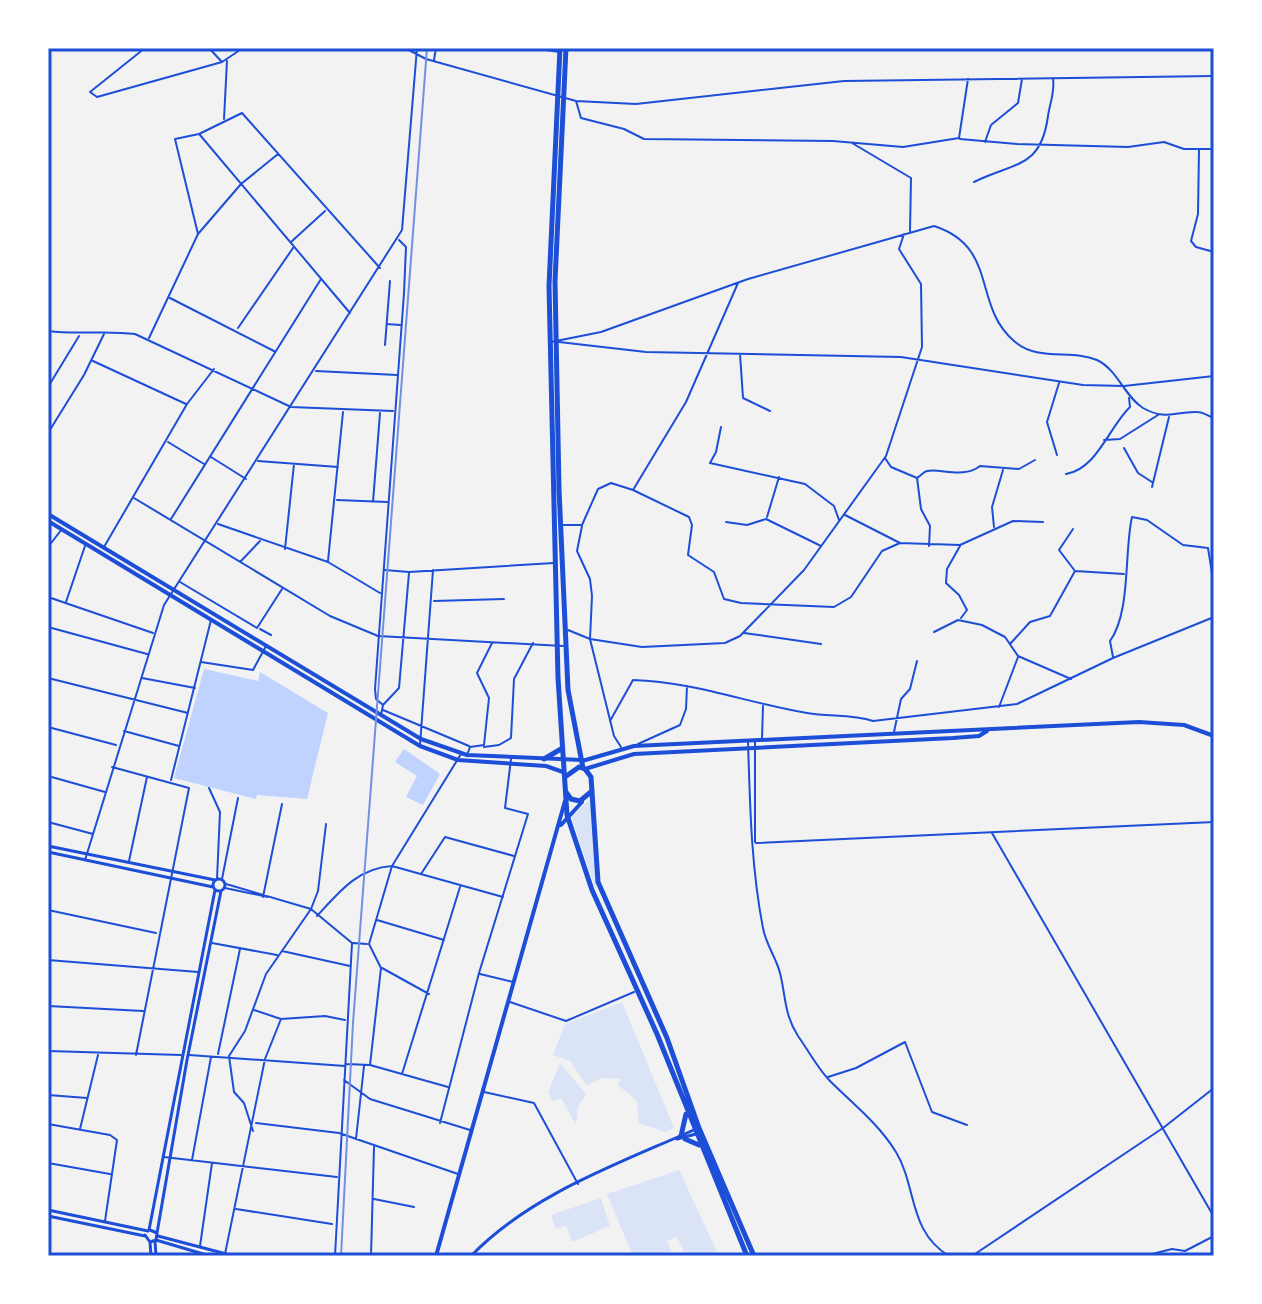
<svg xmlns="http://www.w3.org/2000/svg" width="1262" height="1304" viewBox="0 0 1262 1304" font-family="Bitter,serif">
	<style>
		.green { fill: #dbe4f7 }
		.water { fill: #bfd3fe }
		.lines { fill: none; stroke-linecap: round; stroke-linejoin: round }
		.minor { stroke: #1d4ed8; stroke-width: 2 }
		.tertiary { stroke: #1d4ed8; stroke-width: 3 }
		.secondary { stroke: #1d4ed8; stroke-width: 4 }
		.primary { stroke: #1d4ed8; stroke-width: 4 }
		.trunk { stroke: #1d4ed8; stroke-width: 5 }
		.rail { stroke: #7290e2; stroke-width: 2 }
		.neatline { fill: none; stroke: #1d4ed8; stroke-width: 3 }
	</style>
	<rect width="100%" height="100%" fill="#f2f2f2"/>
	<path class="green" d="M591 799 596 890 571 816Z
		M622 1002 674 1128 665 1132 639 1123 637 1101 618 1085 620 1079 601 1078 587 1086 570 1061 553 1055 565 1024Z
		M560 1063 586 1094 578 1107 576 1125 561 1098 553 1101 548 1092Z
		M679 1170 719 1256H686L677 1237 667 1241 672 1252 662 1256H633L607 1194Z
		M601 1198 610 1226 572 1242 566 1225 556 1229 551 1215Z"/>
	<path class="water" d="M204 669 258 681 260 672 328 713 307 799 257 795 256 799 174 778Z
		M404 749 440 774 423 805 406 797 417 776 395 762Z"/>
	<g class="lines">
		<path class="minor" d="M145 48 90 92 97 97 222 62 243 48
			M209 48 222 62
			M405 48 426 59 576 101 636 104 844 81 1214 76
			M534 48 559 52
			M1181 48 1214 50
			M434 60 436 48
			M576 101 581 118 624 129 644 139 833 141 903 147 959 138 968 79
			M224 119 227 61
			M200 135 350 313
			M960 139 1017 144 1128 147 1164 142 1184 149H1214
			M985 142 991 125 1018 103 1022 79
			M852 143 911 178 910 231
			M1199 149 1198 214 1191 241 1196 247 1214 252
			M974 182C1014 162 1041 169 1048 116 1050 102 1055 93 1053 78
			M198 234 175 139 199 134 242 113 380 268
			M291 242 325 211
			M170 298 274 351
			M387 324 400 325
			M238 328 293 248
			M48 331C79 335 106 330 135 334L291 407 393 411
			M149 338 198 234 241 184 278 154
			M551 342 601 332 748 279 934 226C999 247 972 305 1014 341 1038 362 1071 349 1097 360 1118 370 1124 396 1143 408 1166 421 1175 411 1197 412 1203 412 1208 416 1214 418
			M559 342 646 352 901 357 1083 385 1124 386 1214 376
			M385 345 390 281
			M740 354 743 398 770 411
			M93 361 186 404
			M316 371 397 375
			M48 387 79 336
			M721 427 716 452 710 463 805 484 834 506 839 520
			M48 433 84 375 104 334
			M1104 440 1120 439 1158 415
			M168 442 204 464
			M1124 448 1138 473 1152 482
			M1057 455 1047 422 1059 383
			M211 457 246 479
			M885 458 891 467 917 478 921 509 930 526 929 546
			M258 461 338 467
			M1066 474C1097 469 1109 427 1130 407L1129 398
			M917 478C921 476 923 472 927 471 940 468 964 479 980 466L1019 469 1035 460
			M1152 487 1169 417
			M633 490 689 517 692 525 688 555 714 572 724 599 741 603 834 607 851 597 882 551 900 543 960 545 1013 521 1043 522
			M134 498 330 616 378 636 563 646
			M337 500 387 502
			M373 502 380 413
			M845 515 900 543
			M767 517 779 477
			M171 519 321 279
			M726 522 747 525 766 519 821 546
			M218 524 328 562 380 593
			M562 525H582L598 489 611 483 633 490 686 402 738 283
			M582 526 577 551 590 579 592 596 590 639 614 736 621 747
			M994 527 992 507 1003 470
			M960 546 947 569 946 583 959 595 967 610 961 618
			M48 547 62 529
			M104 547 187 404 214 369
			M285 549 294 464
			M328 561 343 412
			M240 562 260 541
			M385 570 409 572 554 563
			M1075 571 1124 574
			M180 582 257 628 282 589
			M48 597 153 633
			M434 601 504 599
			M66 602 86 543
			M48 627 147 654
			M260 629 271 635
			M568 630 590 639 642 647 725 643 740 636 804 570 886 456 922 347 921 284 899 249 904 234
			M934 632 958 620 982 625 1005 637 1018 656 1071 679
			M744 633 821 644
			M1010 644 1030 622 1050 616 1075 571 1059 550 1073 529
			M1113 657 1110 641C1131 612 1124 552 1132 517L1147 520 1183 545 1208 548 1212 573
			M201 662 253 670 266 646
			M48 678 188 713
			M142 678 195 688
			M383 705 376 699 375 689 404 293 406 247 399 240
			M999 707 1018 657
			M383 710 469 746
			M381 715 383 705 399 688 409 573
			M610 721 633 680C694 682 748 703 807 713 830 717 851 714 873 721L1017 704 1113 658 1214 617
			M48 727 116 745
			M124 731 179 746
			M894 732 901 699 910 689 917 661
			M762 739 763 706
			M748 741C750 804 751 867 763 928 766 945 776 957 780 973 786 997 784 1014 798 1036 808 1050 818 1069 830 1081 853 1104 878 1123 896 1152 917 1187 908 1231 949 1256
			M638 744 680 725 686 709 687 686
			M420 745 433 570
			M484 747 499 745 511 738 514 679 533 643
			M467 755 470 747 484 745 489 698 477 673 492 643
			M112 767 189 788 136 1055
			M48 776 105 792
			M171 780 211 620
			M209 788 220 812 217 879
			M48 822 93 834
			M992 833 1214 1217
			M755 842V741
			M756 843 1214 822
			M85 860 164 605 402 230 417 48
			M129 861 147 777
			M421 874 445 837 514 856
			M222 879 238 798
			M226 884 311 909 352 943 335 1256
			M225 888 268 897
			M263 897 282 804
			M48 910 156 933
			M317 916C339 892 358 868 392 866L503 897
			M377 920 444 940
			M212 943 277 955
			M353 943 367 944
			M282 951 350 966
			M48 960 198 972
			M382 968 429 994
			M480 974 513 982
			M510 1002 566 1021 634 992
			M48 1006 143 1011
			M254 1010 281 1019 325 1016 345 1020
			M48 1051 181 1055
			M218 1054 240 949
			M189 1055 345 1066
			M346 1064 370 1065 448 1087
			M370 1065 381 968 369 944 392 866 461 754
			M402 1074 460 887
			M828 1077 856 1068 905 1042 932 1112 967 1125
			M344 1080 370 1099 470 1130
			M484 1092 534 1103 578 1184
			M48 1095 87 1098
			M256 1123 339 1133 458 1174
			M440 1123 479 973 528 814 505 808 511 759
			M48 1124 110 1135 117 1140 105 1221
			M80 1129 98 1055
			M253 1131 244 1103 234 1092 229 1056 245 1031 266 974 311 909 318 891 326 824
			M356 1139 364 1066
			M164 1157 337 1177
			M192 1160 211 1057
			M48 1163 110 1174
			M374 1199 414 1207
			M236 1209 332 1224
			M200 1246 212 1163
			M225 1254 265 1059 281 1019
			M371 1256 374 1147
			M972 1256 1163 1128 1214 1088
			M1144 1256 1172 1249 1185 1251 1214 1236"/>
		<path class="tertiary" d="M48 846 215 880
			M48 852 213 887
			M213 885a6 6 0 1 1 12 0a6 6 0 1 1-12 0Z
			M677 1139 696 1134
			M48 1210 148 1231
			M48 1216 145 1236
			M149 1230 215 890
			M150 1230 157 1233 156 1240
			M157 1233 187 1060 221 891
			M145 1235 150 1242 156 1240 210 1256
			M158 1236 234 1256
			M155 1241 156 1256
			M150 1242 151 1256
			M471 1256C531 1194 618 1164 696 1129"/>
		<path class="secondary" d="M582 761 634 746 1139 722 1184 725 1214 736
			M585 769 634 754 953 738 979 736 987 731"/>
		<path class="primary" d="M48 514 421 739 467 755 582 760
			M48 521 420 746 458 760 546 766 563 772
			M561 825 582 802
			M436 1256 565 801"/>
		<path class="trunk" d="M560 48 549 286 558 678 567 815 592 890 657 1034 747 1256
			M566 48 555 281 559 489 568 690 583 768
			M544 759 561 749
			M565 777 579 767 585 769 591 777 598 882 667 1038 699 1128 754 1256
			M566 792 571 799 580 801 592 791
			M681 1136 686 1114
			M685 1139 699 1145"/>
		<path class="rail" d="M341 1256 353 1023 427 48"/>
	</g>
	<rect width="1262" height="1304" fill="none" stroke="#ffffff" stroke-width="100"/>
	<rect x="50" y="50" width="1162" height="1204" class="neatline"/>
</svg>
